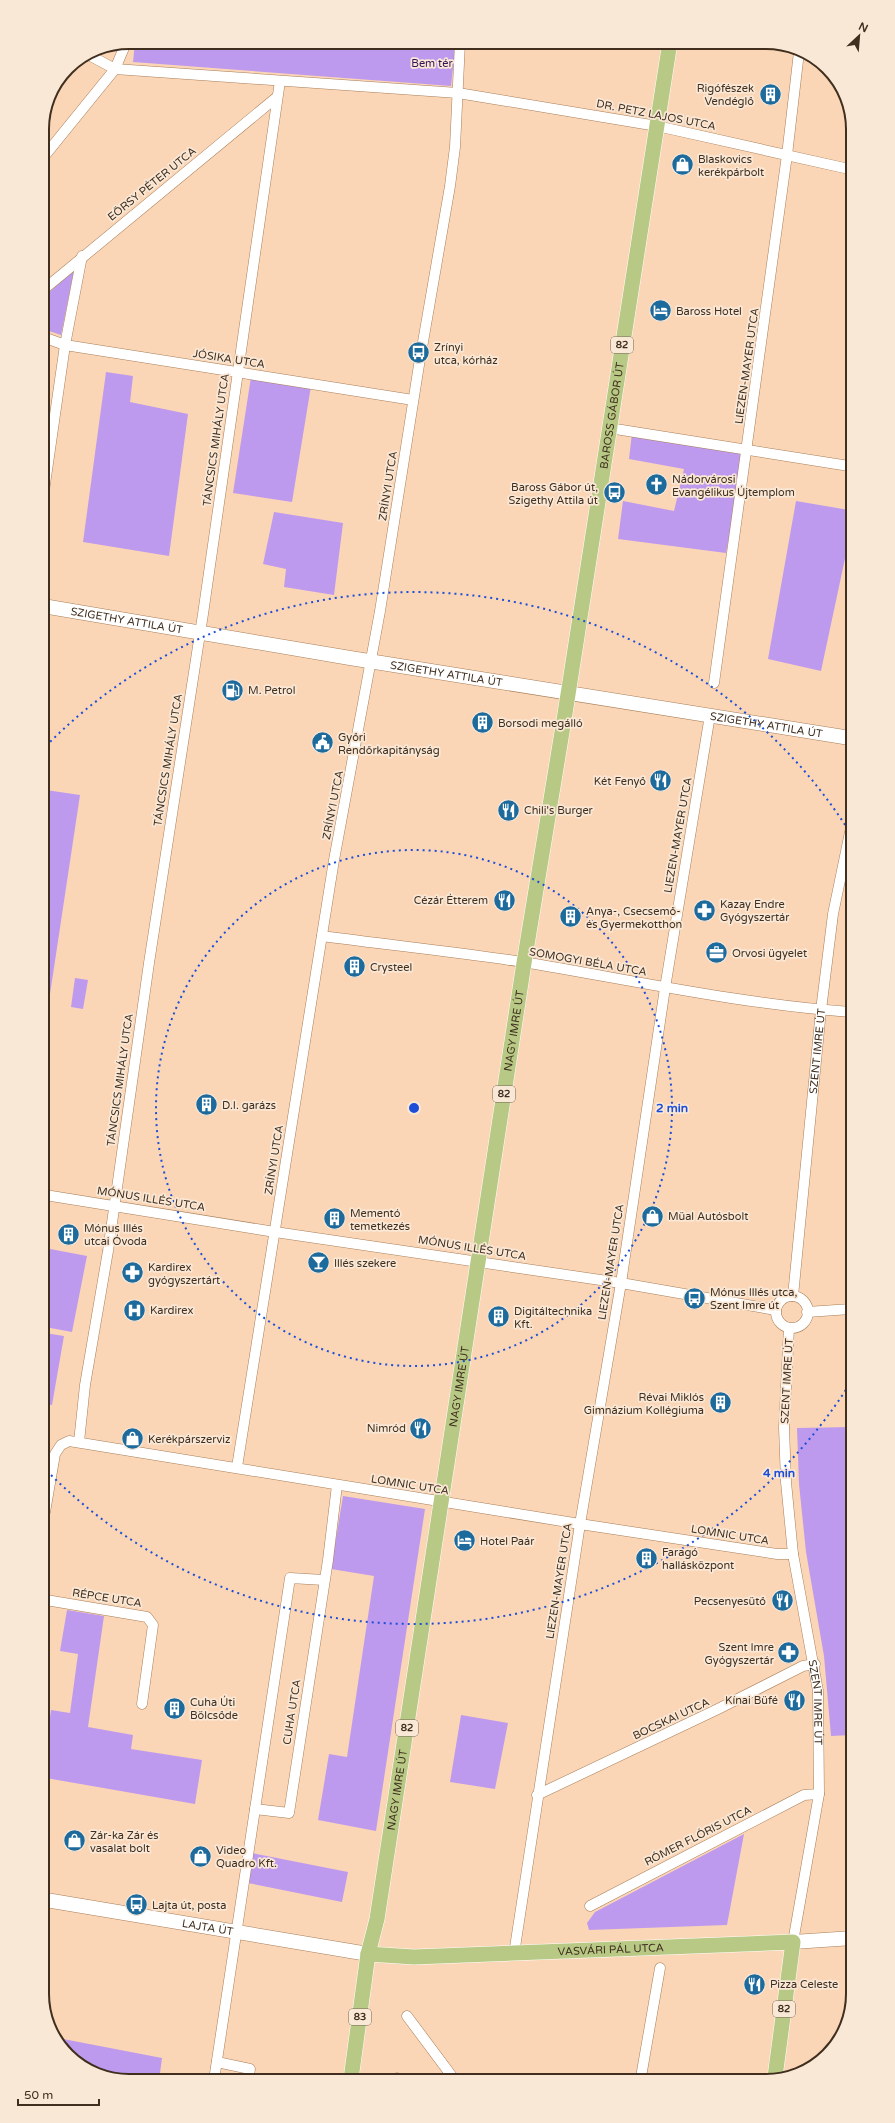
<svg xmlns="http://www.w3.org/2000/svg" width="895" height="2123" viewBox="0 0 895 2123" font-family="'Varela Round',sans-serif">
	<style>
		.green { fill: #be9aee }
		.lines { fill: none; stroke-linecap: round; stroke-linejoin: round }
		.street-casing { stroke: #a87e58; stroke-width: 11 }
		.secondary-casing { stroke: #a87e58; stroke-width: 15 }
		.primary-casing { stroke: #fff; stroke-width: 16 }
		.street { stroke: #fff; stroke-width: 10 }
		.secondary { stroke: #fff; stroke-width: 14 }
		.primary { stroke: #b7c985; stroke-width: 15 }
		.ring { fill: none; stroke: #1d4ed8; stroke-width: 2; stroke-dasharray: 2 4 }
		.labels { text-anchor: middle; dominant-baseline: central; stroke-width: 3.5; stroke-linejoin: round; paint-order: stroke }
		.shield { fill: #fae8d7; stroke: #786656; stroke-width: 1 }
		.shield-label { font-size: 10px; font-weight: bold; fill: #402e1e }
		.park-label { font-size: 11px; fill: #351356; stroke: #fae8d7 }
		.poi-label { font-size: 11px; fill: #402e1e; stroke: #fae8d7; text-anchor: start }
		.street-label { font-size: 11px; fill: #402e1e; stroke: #fae8d7 }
		.rim { fill: none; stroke: #402e1e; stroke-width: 2 }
		.centre { fill: #1d4ed8; stroke: #fae8d7; stroke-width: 2 }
		.ring-label { font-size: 12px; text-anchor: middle; font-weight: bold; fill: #1d4ed8; stroke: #fae8d7; stroke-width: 3.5; stroke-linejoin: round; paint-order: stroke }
	</style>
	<rect width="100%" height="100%" fill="#fbd6b6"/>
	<path class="green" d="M135 42H456L451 86 133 62Z
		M74 270 61 335 43 329V298Z
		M106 372 133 376 130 402 188 414 169 556 83 542Z
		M251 377 311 386 292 502 233 493Z
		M632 433 745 453 726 553 618 539 623 501 674 511 684 469 629 459Z
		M796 501 849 510 850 535 821 671 768 659Z
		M274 512 343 523 334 595 284 587 286 569 263 564Z
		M46 790 80 795 44 1034V804Z
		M75 978 88 980 83 1009 71 1007Z
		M45 1248 87 1256 72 1332 45 1327Z
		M45 1333 64 1336 52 1405 45 1404Z
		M852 1427V1735L831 1736 824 1656 806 1552 799 1484 797 1428Z
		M343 1496 425 1509 376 1831 318 1820 329 1754 347 1757 374 1576 331 1569Z
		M67 1610 104 1616 88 1727 133 1735 131 1749 202 1760 195 1804 46 1778V1746L51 1710 70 1713 78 1654 60 1651Z
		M461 1715 508 1723 495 1789 450 1782Z
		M744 1834 727 1925 589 1930 587 1923 595 1912Z
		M252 1853 348 1872 342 1902 248 1883Z
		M58 2038 162 2058 159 2081H128L117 2079 76 2063Z"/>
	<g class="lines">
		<defs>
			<g id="street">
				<path d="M87 54 115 69 458 93 657 126 849 169"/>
				<path d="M42 159 115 69 126 43"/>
				<path d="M43 290 277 97"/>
				<path d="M43 337 65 345 413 400"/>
				<path d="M609 428 849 466"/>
				<path d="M43 498 65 345 82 256"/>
				<path d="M714 683 787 155 799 52"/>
				<path d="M322 936C389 945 456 952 523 962 632 980 740 1004 851 1012"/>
				<path d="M45 1195 275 1232 621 1283 776 1310"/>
				<path id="s1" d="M793 1296 821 1010 833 914 850 832"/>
				<circle cx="792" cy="1312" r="16"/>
				<path d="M807 1312 851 1309"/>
				<path id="s2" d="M789 1328 784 1427 786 1482 793 1554 818 1691 819 1794 793 1942"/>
				<path d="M79 1442 85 1385 108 1251 149 963 203 614 280 81"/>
				<path d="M237 1467 334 860 380 611 419 365 450 186 455 147 460 42"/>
				<path d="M45 1512 55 1454 61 1445 69 1441 580 1524 777 1554H793"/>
				<path d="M46 1600 147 1617 153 1625 142 1704"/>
				<path d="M537 1795 718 1709 803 1666 815 1664"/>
				<path d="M255 1809 289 1813 328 1560 337 1485"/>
				<path d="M590 1906 804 1795 819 1794"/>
				<path d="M514 1954 580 1524 621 1283 665 988 710 715"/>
				<path d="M407 2016 454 2079"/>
				<path d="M217 2062 250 2069 248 2080"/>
				<path d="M641 2077 660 1968"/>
				<path d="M397 2079V2078"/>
				<path d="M214 2080 290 1578 324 1580"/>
			</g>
			<g id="secondary">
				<path id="s3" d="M43 606 350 658 850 738"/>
				<path id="s4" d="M46 1900 368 1954"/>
				<path d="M793 1942 853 1938"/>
			</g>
			<g id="primary">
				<path id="s5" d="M368 1954 414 1957 793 1942 775 2077"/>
				<path id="s6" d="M351 2079 368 1954 377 1919 524 963 564 720 670 42"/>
			</g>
		</defs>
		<use href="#street" class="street-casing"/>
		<use href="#secondary" class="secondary-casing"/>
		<use href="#primary" class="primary-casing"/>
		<use href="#street" class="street"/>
		<use href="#secondary" class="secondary"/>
		<use href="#primary" class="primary"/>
	</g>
	<g class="ring">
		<circle cx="414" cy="1108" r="258"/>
		<path d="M849 1385A516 516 0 0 1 46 1470M46 746A516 516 0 0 1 849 831"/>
	</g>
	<defs>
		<symbol id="building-disc" viewBox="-11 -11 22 22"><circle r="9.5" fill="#1d6a9c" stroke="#fae8d7"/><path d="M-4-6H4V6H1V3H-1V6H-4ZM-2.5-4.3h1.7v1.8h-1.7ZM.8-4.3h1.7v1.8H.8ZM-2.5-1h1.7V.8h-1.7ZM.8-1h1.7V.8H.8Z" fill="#fff"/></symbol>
		<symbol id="shop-disc" viewBox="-11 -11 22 22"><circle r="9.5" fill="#1d6a9c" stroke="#fae8d7"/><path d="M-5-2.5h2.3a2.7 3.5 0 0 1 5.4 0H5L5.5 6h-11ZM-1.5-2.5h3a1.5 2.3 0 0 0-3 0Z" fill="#fff"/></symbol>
		<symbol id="hotel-disc" viewBox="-11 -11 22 22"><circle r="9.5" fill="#1d6a9c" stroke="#fae8d7"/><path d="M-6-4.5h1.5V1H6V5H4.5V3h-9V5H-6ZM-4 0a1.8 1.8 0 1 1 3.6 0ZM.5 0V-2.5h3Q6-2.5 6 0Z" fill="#fff"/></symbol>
		<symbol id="bus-disc" viewBox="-11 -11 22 22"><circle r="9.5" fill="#1d6a9c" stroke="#fae8d7"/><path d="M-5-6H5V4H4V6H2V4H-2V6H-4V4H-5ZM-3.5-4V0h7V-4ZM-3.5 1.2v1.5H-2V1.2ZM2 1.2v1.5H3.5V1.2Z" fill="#fff"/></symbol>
		<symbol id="church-disc" viewBox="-11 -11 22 22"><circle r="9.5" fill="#1d6a9c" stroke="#fae8d7"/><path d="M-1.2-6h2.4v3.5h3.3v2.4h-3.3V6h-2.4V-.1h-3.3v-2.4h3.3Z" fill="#fff"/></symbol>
		<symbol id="fuel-disc" viewBox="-11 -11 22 22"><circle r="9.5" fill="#1d6a9c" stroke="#fae8d7"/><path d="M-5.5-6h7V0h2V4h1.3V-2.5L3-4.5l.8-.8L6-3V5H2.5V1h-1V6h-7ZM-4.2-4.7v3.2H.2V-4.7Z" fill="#fff"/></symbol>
		<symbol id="civic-disc" viewBox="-11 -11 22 22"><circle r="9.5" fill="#1d6a9c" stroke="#fae8d7"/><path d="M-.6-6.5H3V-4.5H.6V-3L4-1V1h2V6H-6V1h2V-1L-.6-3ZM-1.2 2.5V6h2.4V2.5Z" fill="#fff"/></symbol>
		<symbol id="restaurant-disc" viewBox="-11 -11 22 22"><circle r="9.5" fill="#1d6a9c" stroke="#fae8d7"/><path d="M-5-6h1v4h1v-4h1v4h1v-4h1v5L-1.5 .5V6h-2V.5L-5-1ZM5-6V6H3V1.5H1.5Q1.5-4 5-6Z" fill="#fff"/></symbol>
		<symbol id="pharmacy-disc" viewBox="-11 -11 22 22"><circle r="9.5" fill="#1d6a9c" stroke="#fae8d7"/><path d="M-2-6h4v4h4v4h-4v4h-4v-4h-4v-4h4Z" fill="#fff"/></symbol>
		<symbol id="office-disc" viewBox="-11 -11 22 22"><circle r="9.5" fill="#1d6a9c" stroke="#fae8d7"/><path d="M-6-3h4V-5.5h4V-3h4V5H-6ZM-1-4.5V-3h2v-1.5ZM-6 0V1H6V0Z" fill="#fff"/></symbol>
		<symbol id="bar-disc" viewBox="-11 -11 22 22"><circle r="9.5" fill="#1d6a9c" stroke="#fae8d7"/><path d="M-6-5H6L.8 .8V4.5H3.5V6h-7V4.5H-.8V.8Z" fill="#fff"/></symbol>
		<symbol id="hospital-disc" viewBox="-11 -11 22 22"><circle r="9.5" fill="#1d6a9c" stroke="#fae8d7"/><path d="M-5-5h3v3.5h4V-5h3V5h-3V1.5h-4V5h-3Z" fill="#fff"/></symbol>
	</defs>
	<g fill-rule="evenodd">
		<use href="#building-disc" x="758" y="82" width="25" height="25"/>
		<use href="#shop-disc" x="670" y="152" width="25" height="25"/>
		<use href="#hotel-disc" x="648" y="298" width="25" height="25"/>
		<use href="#bus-disc" x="406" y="340" width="25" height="25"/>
		<use href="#church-disc" x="644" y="472" width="25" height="25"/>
		<use href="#bus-disc" x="602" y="480" width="25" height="25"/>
		<use href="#fuel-disc" x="220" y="678" width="25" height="25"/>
		<use href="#building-disc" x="470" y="710" width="25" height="25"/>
		<use href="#civic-disc" x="310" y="730" width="25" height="25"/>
		<use href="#restaurant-disc" x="648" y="768" width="25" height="25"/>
		<use href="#restaurant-disc" x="496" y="798" width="25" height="25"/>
		<use href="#restaurant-disc" x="492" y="888" width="25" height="25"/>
		<use href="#pharmacy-disc" x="692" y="898" width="25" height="25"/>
		<use href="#building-disc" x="558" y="904" width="25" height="25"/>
		<use href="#office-disc" x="704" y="940" width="25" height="25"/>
		<use href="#building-disc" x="342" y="954" width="25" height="25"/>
		<use href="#building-disc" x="194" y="1092" width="25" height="25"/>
		<use href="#shop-disc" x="640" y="1204" width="25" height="25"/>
		<use href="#building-disc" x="322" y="1206" width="25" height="25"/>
		<use href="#building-disc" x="56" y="1222" width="25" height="25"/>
		<use href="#bar-disc" x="306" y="1250" width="25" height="25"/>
		<use href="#pharmacy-disc" x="120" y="1260" width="25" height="25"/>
		<use href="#bus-disc" x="682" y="1286" width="25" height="25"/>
		<use href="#hospital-disc" x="122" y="1298" width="25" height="25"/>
		<use href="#building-disc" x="486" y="1304" width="25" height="25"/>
		<use href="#building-disc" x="708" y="1390" width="25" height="25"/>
		<use href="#restaurant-disc" x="408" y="1416" width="25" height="25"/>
		<use href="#shop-disc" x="120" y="1426" width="25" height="25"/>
		<use href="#hotel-disc" x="452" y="1528" width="25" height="25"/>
		<use href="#building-disc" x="634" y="1546" width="25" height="25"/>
		<use href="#restaurant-disc" x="770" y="1588" width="25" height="25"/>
		<use href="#pharmacy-disc" x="776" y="1640" width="25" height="25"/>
		<use href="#restaurant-disc" x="782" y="1688" width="25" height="25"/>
		<use href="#building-disc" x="162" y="1696" width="25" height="25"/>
		<use href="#shop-disc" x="62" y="1828" width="25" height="25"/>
		<use href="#shop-disc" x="188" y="1844" width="25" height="25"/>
		<use href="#bus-disc" x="124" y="1892" width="25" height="25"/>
		<use href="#restaurant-disc" x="742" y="1972" width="25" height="25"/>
	</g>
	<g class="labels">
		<g class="shield">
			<rect x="611" y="337" width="22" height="16" rx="3"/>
			<rect x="493" y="1086" width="22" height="16" rx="3"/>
			<rect x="396" y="1720" width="22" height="16" rx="3"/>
			<rect x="773" y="2001" width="22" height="16" rx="3"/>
			<rect x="349" y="2009" width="22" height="16" rx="3"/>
		</g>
		<g class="shield-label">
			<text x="622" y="345">82</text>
			<text x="504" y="1094">82</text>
			<text x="407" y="1728">82</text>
			<text x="784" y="2009">82</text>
			<text x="360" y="2017">83</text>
		</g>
		<g class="park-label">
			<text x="432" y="63">Bem tér</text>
		</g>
		<g class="poi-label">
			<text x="754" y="88" text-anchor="end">Rigófészek<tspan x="754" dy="13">Vendéglő</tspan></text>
			<text x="698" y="159">Blaskovics<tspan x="698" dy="13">kerékpárbolt</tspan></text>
			<text x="676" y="311">Baross Hotel</text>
			<text x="434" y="347">Zrínyi<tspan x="434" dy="13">utca, kórház</tspan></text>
			<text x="672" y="479">Nádorvárosi<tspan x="672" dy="13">Evangélikus Újtemplom</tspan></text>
			<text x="598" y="487" text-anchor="end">Baross Gábor út,<tspan x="598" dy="13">Szigethy Attila út</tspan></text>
			<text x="248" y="690">M. Petrol</text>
			<text x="498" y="723">Borsodi megálló</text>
			<text x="338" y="737">Győri<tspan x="338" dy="13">Rendőrkapitányság</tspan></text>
			<text x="646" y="781" text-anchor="end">Két Fenyő</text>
			<text x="524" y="810">Chili's Burger</text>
			<text x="488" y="900" text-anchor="end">Cézár Étterem</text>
			<text x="720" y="904">Kazay Endre<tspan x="720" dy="13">Gyógyszertár</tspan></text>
			<text x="586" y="911">Anya-, Csecsemő-<tspan x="586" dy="13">és Gyermekotthon</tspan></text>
			<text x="732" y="953">Orvosi ügyelet</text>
			<text x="370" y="967">Crysteel</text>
			<text x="222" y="1105">D.I. garázs</text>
			<text x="350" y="1213">Mementó<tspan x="350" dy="13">temetkezés</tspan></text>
			<text x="668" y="1216">Müal Autósbolt</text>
			<text x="84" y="1228">Mónus Illés<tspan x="84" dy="13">utcai Óvoda</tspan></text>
			<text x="334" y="1263">Illés szekere</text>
			<text x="148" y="1267">Kardirex<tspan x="148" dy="13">gyógyszertárt</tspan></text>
			<text x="710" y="1292">Mónus Illés utca,<tspan x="710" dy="13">Szent Imre út</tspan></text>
			<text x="150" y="1310">Kardirex</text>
			<text x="514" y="1311">Digitáltechnika<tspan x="514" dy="13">Kft.</tspan></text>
			<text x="704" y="1397" text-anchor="end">Révai Miklós<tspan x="704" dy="13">Gimnázium Kollégiuma</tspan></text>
			<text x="406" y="1428" text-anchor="end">Nimród</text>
			<text x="148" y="1439">Kerékpárszerviz</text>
			<text x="480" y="1541">Hotel Paár</text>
			<text x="662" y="1552">Faragó<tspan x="662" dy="13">hallásközpont</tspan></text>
			<text x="766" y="1601" text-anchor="end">Pecsenyesütő</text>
			<text x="774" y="1647" text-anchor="end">Szent Imre<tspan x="774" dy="13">Gyógyszertár</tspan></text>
			<text x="778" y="1700" text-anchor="end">Kínai Büfé</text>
			<text x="190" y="1702">Cuha Úti<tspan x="190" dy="13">Bölcsőde</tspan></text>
			<text x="90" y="1835">Zár-ka Zár és<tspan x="90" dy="13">vasalat bolt</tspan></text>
			<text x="216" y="1850">Video<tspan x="216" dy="13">Quadro Kft.</tspan></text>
			<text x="152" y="1905">Lajta út, posta</text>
			<text x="770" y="1984">Pizza Celeste</text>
		</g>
		<g class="street-label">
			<text transform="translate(656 115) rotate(11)">DR. PETZ LAJOS UTCA</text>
			<text transform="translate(152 184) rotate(-39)">EÖRSY PÉTER UTCA</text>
			<text transform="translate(229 359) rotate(9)">JÓSIKA UTCA</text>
			<text transform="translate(747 366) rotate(-82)">LIEZEN-MAYER UTCA</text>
			<text stroke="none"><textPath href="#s6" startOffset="1684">BAROSS GÁBOR ÚT</textPath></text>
			<text transform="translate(216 440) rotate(-82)">TÁNCSICS MIHÁLY UTCA</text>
			<text transform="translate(388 486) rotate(-81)">ZRÍNYI UTCA</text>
			<text stroke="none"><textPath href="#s3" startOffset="85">SZIGETHY ATTILA ÚT</textPath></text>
			<text stroke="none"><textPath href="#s3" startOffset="409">SZIGETHY ATTILA ÚT</textPath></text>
			<text stroke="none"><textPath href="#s3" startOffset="733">SZIGETHY ATTILA ÚT</textPath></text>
			<text transform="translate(168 760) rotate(-81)">TÁNCSICS MIHÁLY UTCA</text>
			<text transform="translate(333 805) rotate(-79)">ZRÍNYI UTCA</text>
			<text transform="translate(678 835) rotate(-80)">LIEZEN-MAYER UTCA</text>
			<text transform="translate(588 962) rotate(10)">SOMOGYI BÉLA UTCA</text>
			<text stroke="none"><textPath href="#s6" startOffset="1061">NAGY IMRE ÚT</textPath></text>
			<text stroke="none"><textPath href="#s1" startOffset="246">SZENT IMRE ÚT</textPath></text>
			<text transform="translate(120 1080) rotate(-82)">TÁNCSICS MIHÁLY UTCA</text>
			<text transform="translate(274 1160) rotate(-81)">ZRÍNYI UTCA</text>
			<text transform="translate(151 1199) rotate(9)">MÓNUS ILLÉS UTCA</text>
			<text transform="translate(472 1248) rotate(9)">MÓNUS ILLÉS UTCA</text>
			<text transform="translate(611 1262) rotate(-81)">LIEZEN-MAYER UTCA</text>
			<text transform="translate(787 1381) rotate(-87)">SZENT IMRE ÚT</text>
			<text stroke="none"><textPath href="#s6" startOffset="701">NAGY IMRE ÚT</textPath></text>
			<text transform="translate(410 1485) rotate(9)">LOMNIC UTCA</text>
			<text transform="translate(730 1535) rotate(9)">LOMNIC UTCA</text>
			<text transform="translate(559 1581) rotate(-81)">LIEZEN-MAYER UTCA</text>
			<text transform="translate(107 1598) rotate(9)">RÉPCE UTCA</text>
			<text stroke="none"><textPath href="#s2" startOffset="377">SZENT IMRE ÚT</textPath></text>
			<text transform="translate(292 1712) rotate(-81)">CUHA UTCA</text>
			<text transform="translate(671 1719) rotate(-25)">BOCSKAI UTCA</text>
			<text stroke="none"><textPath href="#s6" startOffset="293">NAGY IMRE ÚT</textPath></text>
			<text transform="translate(698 1836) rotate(-27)">RÓMER FLÓRIS UTCA</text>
			<text stroke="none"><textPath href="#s4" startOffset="164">LAJTA ÚT</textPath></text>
			<text stroke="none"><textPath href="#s5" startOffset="243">VASVÁRI PÁL UTCA</textPath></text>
		</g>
	</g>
	<path d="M0 0H895V2123H0ZM129 49H766A80 80 0 0 1 846 129V1994A80 80 0 0 1 766 2074H129A80 80 0 0 1 49 1994V129A80 80 0 0 1 129 49Z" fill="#fae8d7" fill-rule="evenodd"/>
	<path class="rim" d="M129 49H766A80 80 0 0 1 846 129V1994A80 80 0 0 1 766 2074H129A80 80 0 0 1 49 1994V129A80 80 0 0 1 129 49Z"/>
	<circle cx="414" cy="1108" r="6" class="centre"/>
	<g class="ring-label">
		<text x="672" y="1112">2 min</text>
		<text x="779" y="1477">4 min</text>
	</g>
	<g transform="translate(859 36) rotate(26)" stroke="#fae8d7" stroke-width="3" paint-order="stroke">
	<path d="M0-3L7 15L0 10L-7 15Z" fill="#402e1e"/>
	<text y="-6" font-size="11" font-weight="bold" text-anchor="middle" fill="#402e1e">N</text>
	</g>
	<path d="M18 2099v6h81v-6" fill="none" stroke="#402e1e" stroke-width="2"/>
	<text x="24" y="2099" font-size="12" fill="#402e1e" stroke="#fae8d7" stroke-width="3" paint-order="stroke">50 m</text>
</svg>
